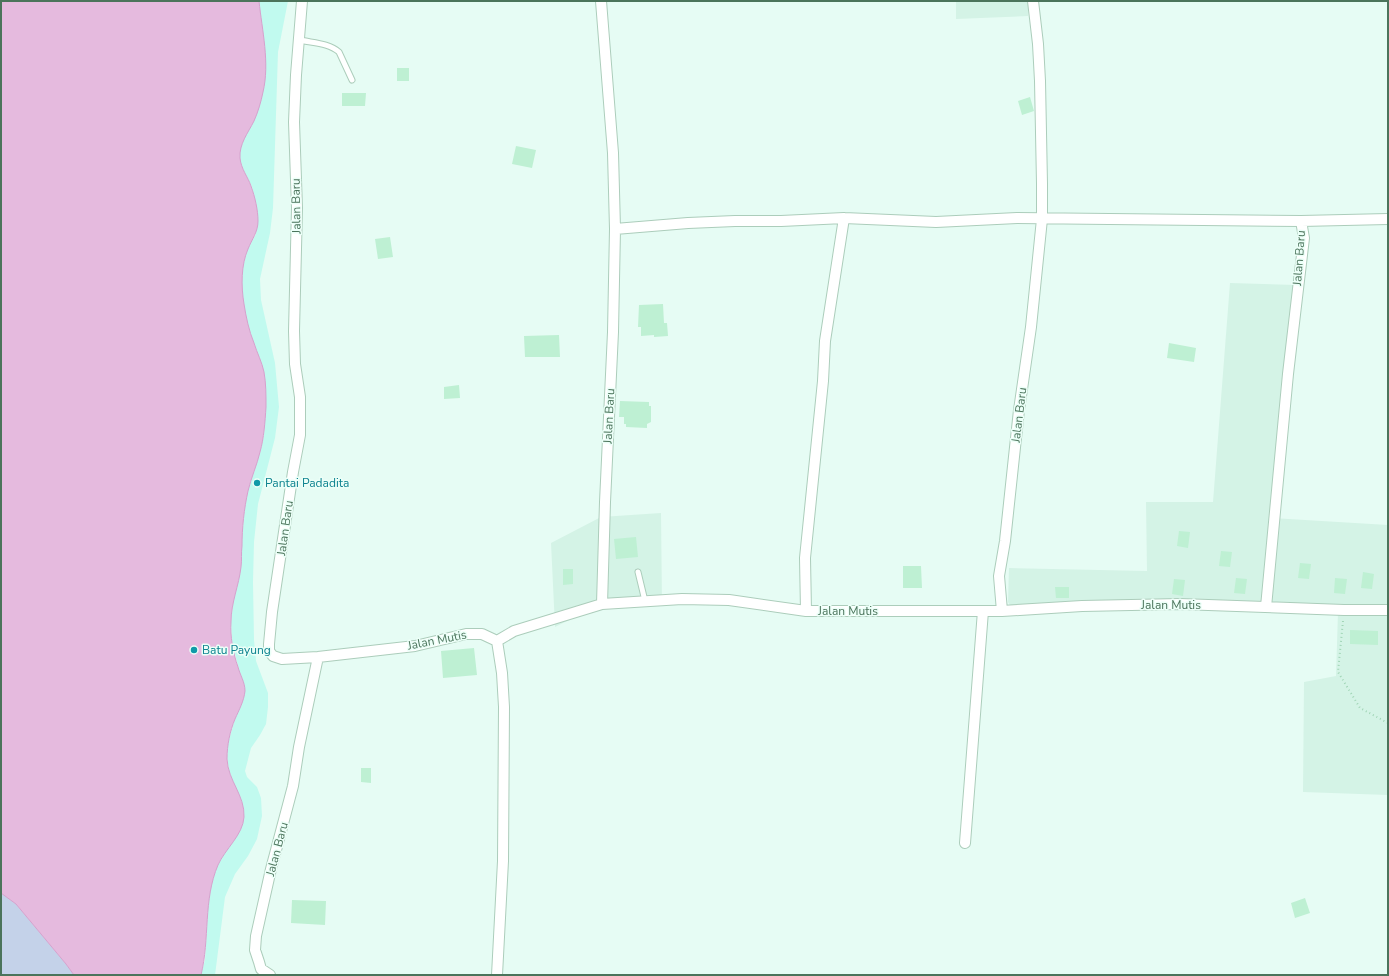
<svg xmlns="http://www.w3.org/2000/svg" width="1389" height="976" viewBox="0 0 1389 976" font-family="'Nunito Sans',sans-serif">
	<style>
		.residential { fill: #d4f3e6 }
		.green { fill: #c4d2e9 }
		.sand { fill: #c1faef }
		.water { fill: #e5bade; stroke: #d6a1cd }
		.building { fill: #bef0d3 }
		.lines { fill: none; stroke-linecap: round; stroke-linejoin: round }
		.service-casing { stroke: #accdbb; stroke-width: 7 }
		.minor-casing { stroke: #accdbb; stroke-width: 12 }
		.path { stroke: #a1d5b6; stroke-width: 2; stroke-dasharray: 1 3; stroke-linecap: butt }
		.service { stroke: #fff; stroke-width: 5 }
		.minor { stroke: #fff; stroke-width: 10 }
		.culture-dot { fill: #0f9aa8; stroke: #ecfff8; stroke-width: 1.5 }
		.labels { text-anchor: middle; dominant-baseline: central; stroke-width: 3; stroke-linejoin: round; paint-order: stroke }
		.street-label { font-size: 12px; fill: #4b745b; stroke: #ecfff8 }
		.culture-label { font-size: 12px; fill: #0d838f; stroke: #ecfff8; text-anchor: start }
	</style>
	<rect width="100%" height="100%" fill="#e6fcf4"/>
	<path class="residential" d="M956 1H1028V16L956 19Z
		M1230 283 1296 285 1272 518 1388 525V795L1303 792 1304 682 1336 676 1338 612 1175 607 1014 612 1008 602 1009 568 1147 571 1146 502H1213Z
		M661 513 662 606 635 605 606 606 571 619 555 627 551 543 601 517Z"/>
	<path class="green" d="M1 893 16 904 66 964 74 975H1Z"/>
	<path class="sand" d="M259 1H288L278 52 273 208 270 233 260 279 261 300 275 363 279 407 275 438 258 504 254 542 253 582 254 640 256 661 268 693V707L266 724 260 735 251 748 245 771 247 777 257 787 261 798 262 816 257 839 248 856 235 874 225 897 215 975H201L205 960 209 893 217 866 244 819 243 806 239 795 233 783 229 771 227 757 228 743 235 719 239 670 232 642 231 622 234 597 238 581 245 506 248 490 260 453 264 435 266 405V388L264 372 247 323 243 301 242 283 243 267 247 250 256 234 257 208 252 187 242 167 240 159V149L244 137 253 123 264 46Z"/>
	<path class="water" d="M1 1H259C262 30 270 63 263 92 261 102 258 112 254 121 248 133 239 144 240 158 241 169 248 177 251 186 255 197 258 210 258 221 258 232 252 239 248 249 241 265 241 286 244 304 246 317 249 331 254 343 257 353 262 362 264 372 266 383 266 395 266 407 265 422 264 438 260 452 257 465 251 478 248 491 244 509 242 528 242 546 241 553 242 560 241 567 239 585 231 603 231 622 230 636 233 653 238 667 240 675 245 682 245 691 244 701 239 710 235 719 230 731 227 745 227 759 228 781 245 795 244 817 243 835 225 849 218 865 203 900 210 939 201 975H74L66 964 16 904 1 893Z"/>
	<path class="building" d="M397 68H409V81H397Z
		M342 93H366L365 106H342Z
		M1030 97 1034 111 1022 115 1018 101Z
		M516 146 536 150 532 168 512 164Z
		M390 237 393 257 378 259 375 239Z
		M663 304 664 323H667L668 336 654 337V335L641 336V327H638L639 305Z
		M559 335 560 357H525L524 336Z
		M1169 343 1196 348 1194 362 1167 358Z
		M459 385 460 398 444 399V387Z
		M620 401 649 402V406H651V422L647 424V428L626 427V424H624V417H619Z
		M1179 531 1190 532 1188 548 1177 546Z
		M636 537 638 557 616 559 614 539Z
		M1221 551 1232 552 1230 567 1219 566Z
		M1300 563 1311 564 1309 579 1298 578Z
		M903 566H921L922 588H903Z
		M563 569H573V584L563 585Z
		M1363 572 1374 574 1372 589 1361 588Z
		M1236 578 1247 579 1245 594 1234 593Z
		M1335 578 1347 579 1345 594 1334 593Z
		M1174 579 1185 580 1183 596 1172 594Z
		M1055 587H1069V598H1056Z
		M1350 630 1378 631V645L1350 644Z
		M474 648 477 675 443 678 441 651Z
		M361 768H371V783L361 782Z
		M1305 898 1310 913 1295 918 1291 903Z
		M292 900 326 901 325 925 291 923Z"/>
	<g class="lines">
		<defs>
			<path id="service" d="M300 40C313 43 329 43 339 52L352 80
				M638 572 645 601"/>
			<path id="minor" d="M302 1 296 75 294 122 297 208 294 331 295 364 300 397V435L293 472 272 612 269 644V651L273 656 282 659 318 657 415 646 466 634H482L497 641
				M601 1 613 153 615 229 613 332 605 502 602 604
				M615 229 688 223 735 221H781L844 218 936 222 1017 218 1301 221 1388 219
				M1266 607 1288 374 1304 238 1301 221
				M806 611 805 558 823 381 825 341 844 218
				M1002 611 999 576 1005 541 1019 410 1031 327 1042 219V184L1040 81 1038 44 1033 1
				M497 641 514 631 602 604 682 599 729 600 806 611H1002L1082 606 1180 604 1344 610H1388
				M497 641 502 673 504 707 503 861 497 975
				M965 843 983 611
				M270 975 261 969 259 962 255 950 256 936 271 869 293 786 299 747 318 657"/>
		</defs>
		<use href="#service" class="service-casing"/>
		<use href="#minor" class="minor-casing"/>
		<path class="path" d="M1343 621 1338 672 1360 708 1388 723"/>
		<use href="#service" class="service"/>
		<use href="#minor" class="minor"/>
	</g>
	<g class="culture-dot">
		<circle cx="257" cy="483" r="4"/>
		<circle cx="194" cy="650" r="4"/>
	</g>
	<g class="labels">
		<g class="street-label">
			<text transform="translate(296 206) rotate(-91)">Jalan Baru</text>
			<text transform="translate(1299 258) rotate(-86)">Jalan Baru</text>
			<text transform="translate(1019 415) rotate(-83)">Jalan Baru</text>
			<text transform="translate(609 416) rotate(-87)">Jalan Baru</text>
			<text transform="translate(285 528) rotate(-82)">Jalan Baru</text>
			<text x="1171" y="605">Jalan Mutis</text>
			<text x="848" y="611">Jalan Mutis</text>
			<text transform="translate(437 640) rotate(-11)">Jalan Mutis</text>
			<text transform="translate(277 849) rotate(-75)">Jalan Baru</text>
		</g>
		<g class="culture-label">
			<text x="265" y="483">Pantai Padadita</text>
			<text x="202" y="650">Batu Payung</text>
		</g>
	</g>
	<rect width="1389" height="976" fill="none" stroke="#4b745b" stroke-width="4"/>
</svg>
